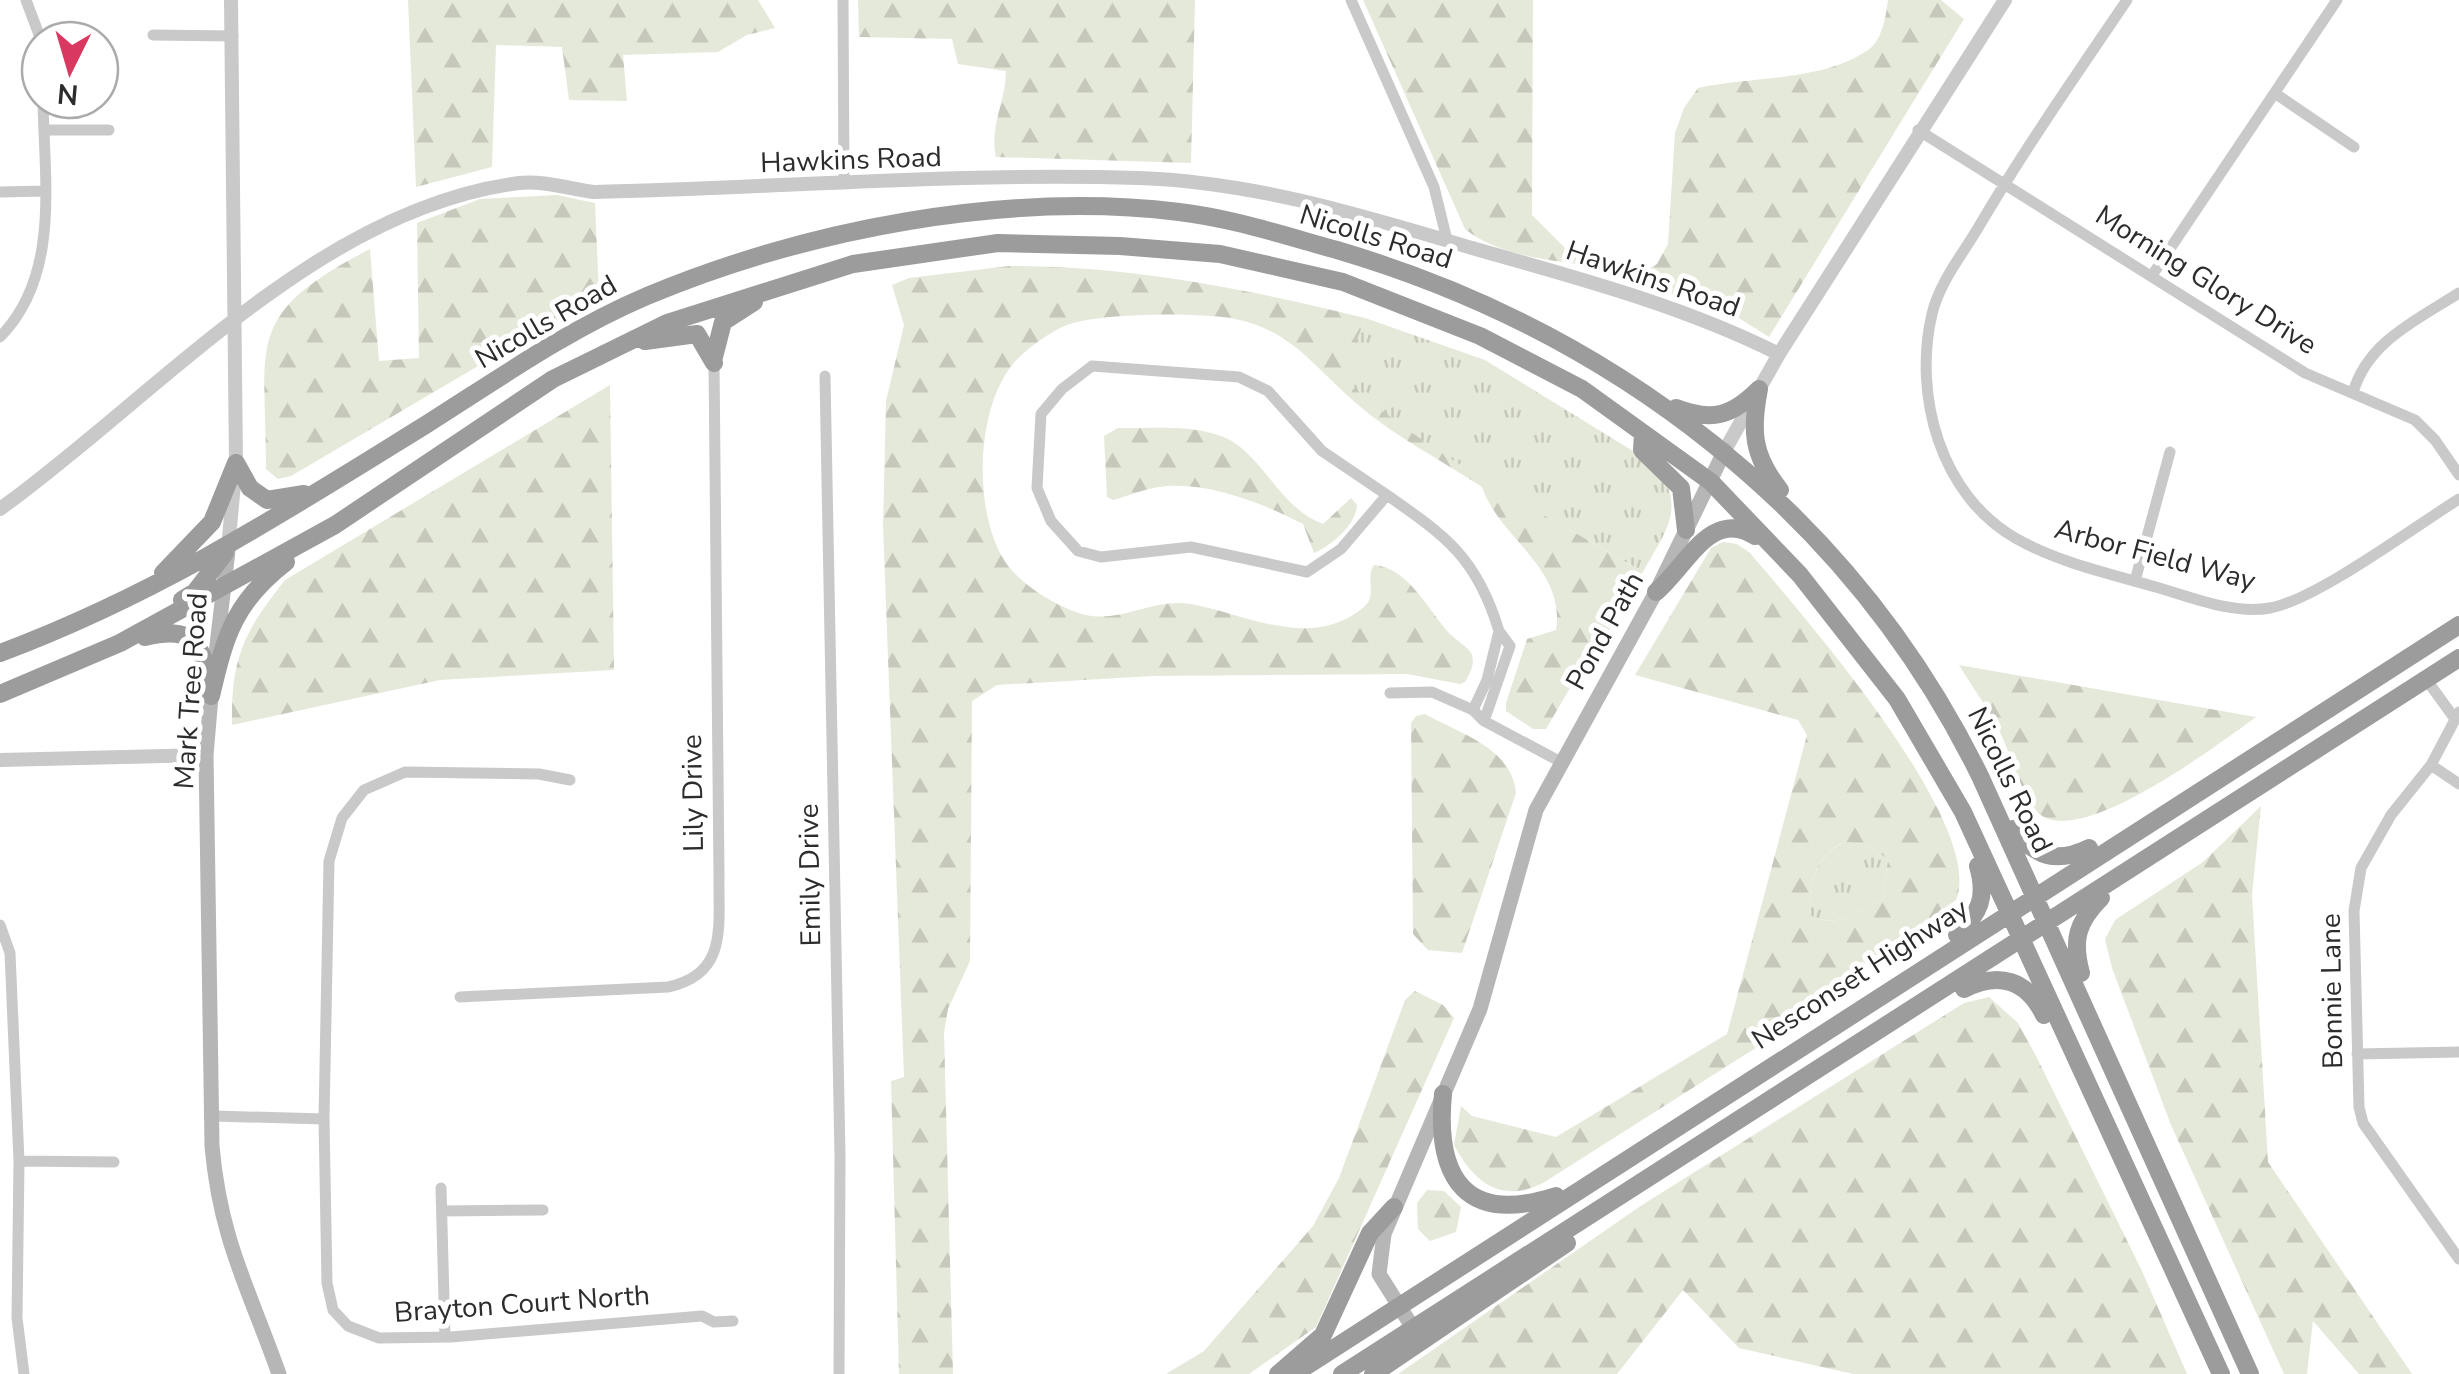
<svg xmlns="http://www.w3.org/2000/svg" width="2459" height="1374" viewBox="0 0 2459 1374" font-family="'Nunito Sans',sans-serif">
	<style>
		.grass { fill: url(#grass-tufts) }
		.forest { fill: url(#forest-firs); fill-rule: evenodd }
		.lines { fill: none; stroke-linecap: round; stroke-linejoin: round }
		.minor { stroke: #c9c9c9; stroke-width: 11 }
		.tertiary { stroke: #c9c9c9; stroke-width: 14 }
		.secondary { stroke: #b6b6b6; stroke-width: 15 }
		.trunk { stroke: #9c9c9c; stroke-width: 18 }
		.labels { text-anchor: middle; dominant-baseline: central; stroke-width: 10; stroke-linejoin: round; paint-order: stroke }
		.street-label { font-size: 28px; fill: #2c2c2c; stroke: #fff }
	</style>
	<defs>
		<pattern id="grass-tufts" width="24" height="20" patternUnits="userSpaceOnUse" patternTransform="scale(2.5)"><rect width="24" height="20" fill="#e5e9da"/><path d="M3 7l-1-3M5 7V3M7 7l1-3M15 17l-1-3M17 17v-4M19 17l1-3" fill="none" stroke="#c5c8bb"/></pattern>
		<pattern id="forest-firs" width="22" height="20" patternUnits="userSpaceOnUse" patternTransform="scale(2.5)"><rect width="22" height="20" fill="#e5e9da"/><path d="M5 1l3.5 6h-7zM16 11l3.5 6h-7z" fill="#c5c8bb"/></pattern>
	</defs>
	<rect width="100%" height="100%" fill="#fff"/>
	<path class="grass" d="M1365 318 1485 360 1654 464C1688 507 1666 530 1643 572 1541 512 1431 457 1342 379Z
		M1845 842 1865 844 1888 859 1883 899C1859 911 1838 929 1811 916 1806 887 1817 853 1845 842Z"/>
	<path class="forest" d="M408 0H758L775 28 747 35 718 52 623 55 627 101 569 100 562 47 496 45 492 167 416 187Z
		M858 0H1195L1191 163 996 157C989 127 1006 101 1006 71L958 64 952 39 859 37Z
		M1363 0H1533L1532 215 1572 255 1600 267C1558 261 1499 257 1465 229Z
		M1888 0H1941L1964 19 1769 337 1734 315 1630 279 1657 264 1668 244 1675 133 1684 108 1698 88C1751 76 1822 82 1868 50 1882 41 1886 16 1888 0Z
		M557 195 595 203 599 295 291 476 278 479 266 469C266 341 243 315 370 249L379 361 419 358 417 223 480 199Z
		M1009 266C1132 266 1247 289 1365 318L1343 379C1432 457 1541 512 1643 572L1584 675 1570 688 1546 729H1533L1506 711V703L1527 639 1556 630C1566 568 1499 538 1482 487 1441 460 1394 436 1357 404 1317 370 1290 329 1235 319 1201 312 1103 313 1070 324 1056 328 1037 342 1025 352 974 392 971 512 1006 563 1020 583 1050 602 1073 611 1114 629 1150 597 1191 604 1246 614 1313 652 1365 606 1377 595 1365 577 1374 565 1408 568 1427 608 1448 632 1454 639 1466 645 1471 653 1476 663 1470 673 1465 682L1460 684 1407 674 1153 676 997 685 972 701 970 961 948 1009 944 1033 953 1374H899L891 1081 904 1077 883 526 886 401 904 325 892 285 909 278Z
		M610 385 614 670 440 680 232 725C231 657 244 632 285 580Z
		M1118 428C1155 429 1208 422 1239 446 1270 471 1284 509 1323 524L1351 498 1357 505C1356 525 1332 545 1314 553L1303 524C1263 503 1204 480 1159 487 1144 489 1128 496 1113 500L1107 497 1104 436Z
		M1723 542 1737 544 1750 553C1800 612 1987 824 1956 900L1855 973 1814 1011 1543 1183C1502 1204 1474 1183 1454 1145L1461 1106 1472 1116 1556 1137 1727 1034 1807 735 1798 720 1635 675 1711 548ZM1845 842 1865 844 1888 859 1883 899C1859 911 1838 929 1811 916 1806 887 1817 852 1845 842Z
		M1959 665 2256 717C2221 742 2070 858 2035 809 2017 785 2010 750 1996 724 1985 704 1971 685 1959 665Z
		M1425 714C1461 734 1512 748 1516 793L1462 953 1428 950 1413 934 1411 723 1416 716Z
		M2261 806 2252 895 2268 1162 2412 1374H2359L2313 1321 2307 1374H2284L2171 1125 2112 968 2105 939 2115 920 2203 862Z
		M1415 991 1443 1005 1454 1018 1316 1327 1249 1374H1166L1204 1351 1313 1226 1339 1178 1405 1000Z
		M1989 997 2018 1023 2036 1056 2142 1271 2187 1374H1853L1739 1348 1683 1290 1617 1374H1398L1642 1205 1964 1003Z
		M1427 1190 1444 1191 1461 1207 1456 1232 1430 1241 1418 1229 1417 1203Z"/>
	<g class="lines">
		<path class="minor" d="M26 0 41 40
			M843 0 844 183
			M1351 0 1434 187 1447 240
			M2127 0C2076 75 2024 150 1978 228 1962 255 1939 283 1932 314 1913 395 1940 496 2017 539 2058 562 2107 573 2152 586 2189 596 2232 615 2270 608 2316 600 2414 527 2459 499
			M153 35 233 36
			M2276 94 2354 147
			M44 130H109
			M1918 130 2305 373 2415 420 2435 440 2459 475
			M0 192 44 191
			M2153 274 2337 0
			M0 337C61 275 44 180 43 100
			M1092 366 1239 377 1268 391 1322 451 1387 495 1341 549 1307 572 1191 547 1101 557 1078 551 1051 521 1037 488 1041 414 1062 389Z
			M825 376 840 1156 839 1374
			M2353 393C2367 342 2417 320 2459 293
			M1387 495C1447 537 1477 558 1499 631
			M2135 581 2170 452
			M2426 679 2455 719
			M1390 693 1432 692 1473 710 1484 721 1561 762
			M1473 710 1487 680 1499 631 1510 646 1484 721
			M2459 712 2431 765 2391 815 2361 868 2354 911 2359 1107 2363 1123 2459 1259
			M2431 765 2459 784
			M570 780 539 774 405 772 364 790 342 818 329 861 324 1119 327 1283 333 1310 348 1326 379 1338 451 1337 702 1316 714 1322 733 1321
			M0 925 10 953 19 1161 17 1318 24 1374
			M460 997 668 987C729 974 718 925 719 875L714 363
			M2357 1054 2459 1052
			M213 1116 324 1119
			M19 1161 114 1162
			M441 1188 445 1337
			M442 1211 543 1210"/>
		<path class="tertiary" d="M1725 450 1779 354 2005 0
			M0 509C158 395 317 209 519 183 542 180 571 189 594 192 776 188 958 172 1139 178 1257 182 1367 217 1479 250 1581 279 1683 306 1779 354
			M228 548 236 463 231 0
			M0 760 206 755"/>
		<path class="secondary" d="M215 662 228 551
			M212 685 206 755 212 1146C220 1239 249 1289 279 1374
			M1413 1328 1379 1274 1384 1234 1480 1009 1536 810 1656 592 1725 450"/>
		<path class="trunk" d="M645 341 697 334 714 363
			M714 357 723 322 754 302
			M1759 389C1751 430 1752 455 1780 490
			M1676 408C1712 422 1732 416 1759 389
			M1643 433 1642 450 1681 488 1686 530
			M236 463 250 488 267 500 304 494
			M163 573 212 522 236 463
			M1656 592C1686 567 1711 507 1755 536
			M182 600 195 592 225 553
			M145 637C192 626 200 640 211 684
			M0 653C158 594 285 512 427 424 498 379 569 329 647 296 808 229 1006 191 1179 212 1231 218 1286 236 1337 250 1615 332 1851 513 1980 776L2250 1374
			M0 694 120 643 335 525 553 379 667 323 853 264 998 243 1120 246 1220 254 1343 282 1480 336 1582 389 1711 482 1800 575 1897 699 1963 812 2221 1374
			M211 696C225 635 235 601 286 562
			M2013 829C2036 857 2056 864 2089 848
			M1957 935C1980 913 1987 897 1978 866
			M2081 973C2072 940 2077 922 2101 898
			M1964 989C1999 971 2027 980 2044 1015
			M1443 1094C1435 1180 1467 1225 1556 1196
			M1278 1374 1323 1335 1370 1233 1394 1207
			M1294 1374 2459 625
			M1342 1374 2459 658
			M1373 1374 1567 1243"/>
	</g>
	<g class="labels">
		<g class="street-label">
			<text transform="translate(851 160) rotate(-2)">Hawkins Road</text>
			<text transform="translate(1376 237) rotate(17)">Nicolls Road</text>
			<text transform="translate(1653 279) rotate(19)">Hawkins Road</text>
			<text transform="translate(2206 280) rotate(32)">Morning Glory Drive</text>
			<text transform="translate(546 322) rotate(-30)">Nicolls Road</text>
			<text transform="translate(2155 555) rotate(15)">Arbor Field Way</text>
			<text transform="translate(1605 631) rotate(-61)">Pond Path</text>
			<text transform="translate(191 691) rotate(-86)">Mark Tree Road</text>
			<text transform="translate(2010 780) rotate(64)">Nicolls Road</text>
			<text transform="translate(693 793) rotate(-91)">Lily Drive</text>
			<text transform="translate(810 875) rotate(-91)">Emily Drive</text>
			<text transform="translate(1860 974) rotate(-33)">Nesconset Highway</text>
			<text transform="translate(2332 991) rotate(-91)">Bonnie Lane</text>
			<text transform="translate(522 1304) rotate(-4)">Brayton Court North</text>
		</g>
	</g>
	<g transform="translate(70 70) rotate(185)"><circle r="48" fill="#ffffff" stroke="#ababab" stroke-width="2.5"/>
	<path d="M0-8L18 38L0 25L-18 38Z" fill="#d93961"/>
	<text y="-15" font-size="28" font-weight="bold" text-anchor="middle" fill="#2c2c2c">N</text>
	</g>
</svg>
